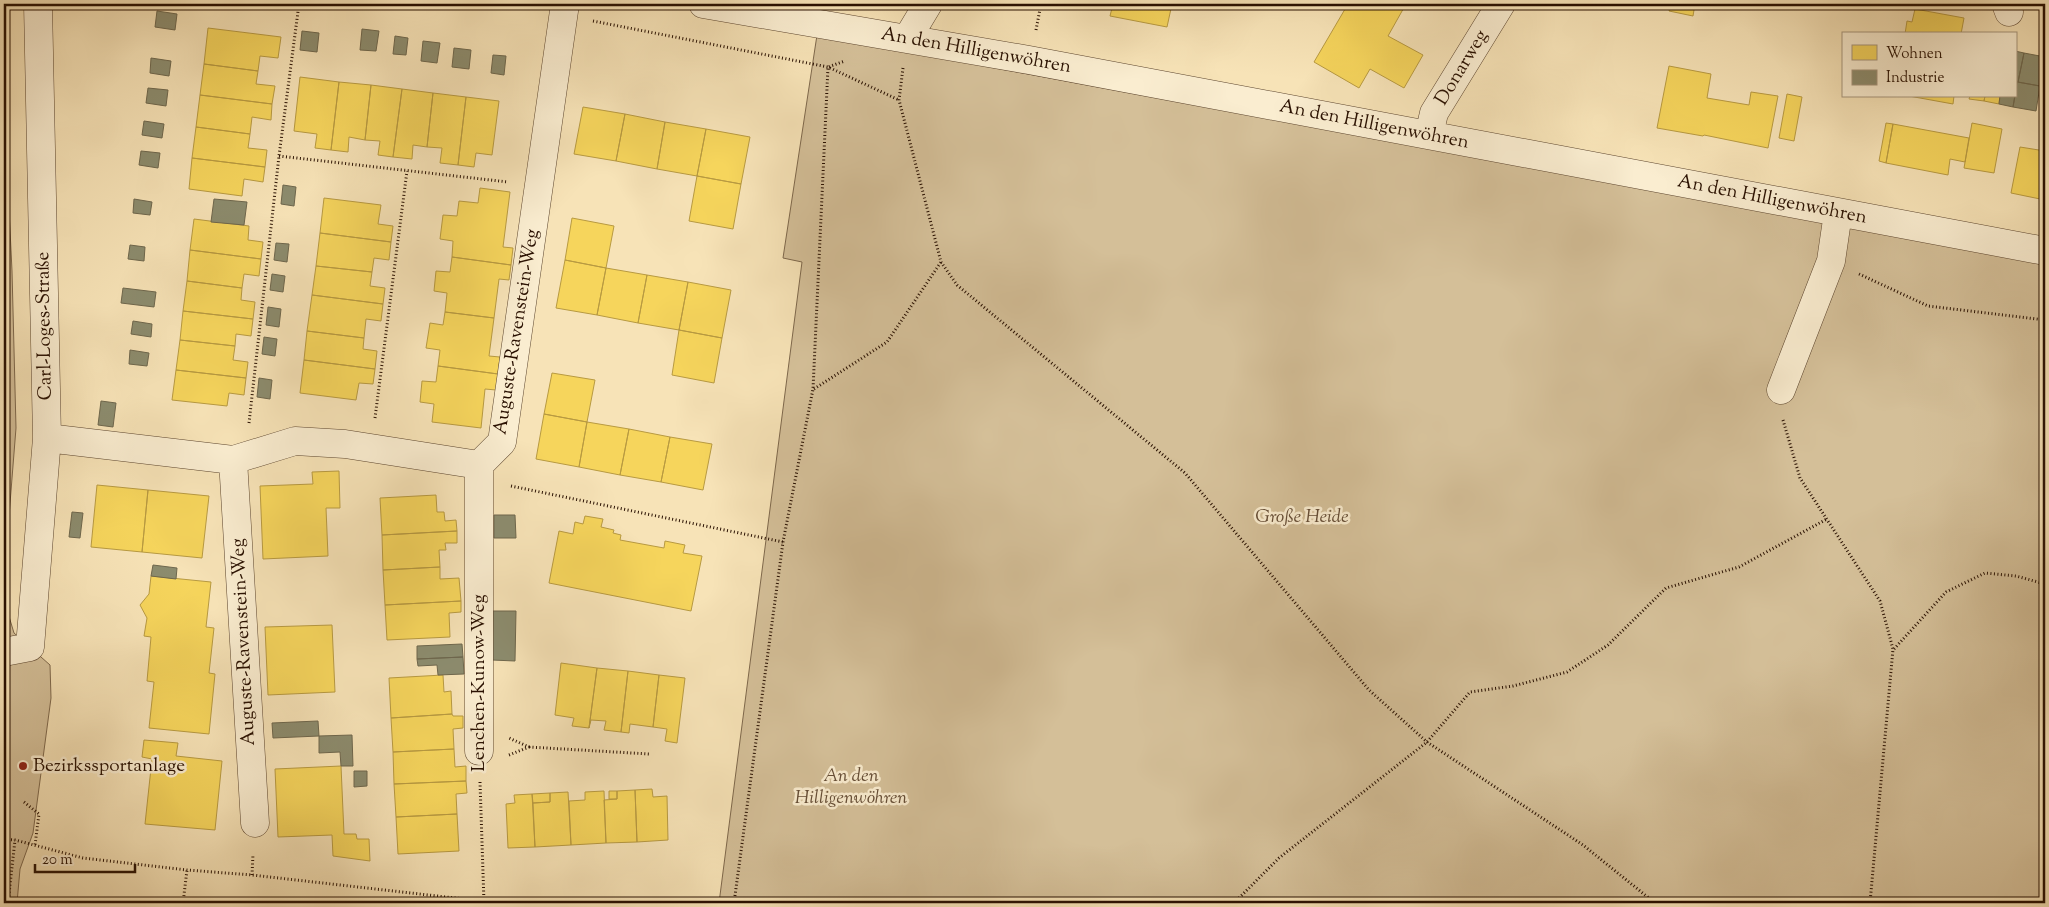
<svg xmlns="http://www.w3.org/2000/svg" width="2049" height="907" viewBox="0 0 2049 907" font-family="'Sorts Mill Goudy',serif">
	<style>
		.green { fill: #d4bf98; stroke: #7e684c }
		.homes { fill: #f6d55c; stroke: #b89a41 }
		.industry { fill: #8c8c6e; stroke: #6e674d }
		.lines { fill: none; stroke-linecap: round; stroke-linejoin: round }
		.minor-casing { stroke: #5c452e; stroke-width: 29 }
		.path { stroke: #291001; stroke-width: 3; stroke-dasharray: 1 2.5; stroke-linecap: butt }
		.minor { stroke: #faedd0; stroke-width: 28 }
		.poi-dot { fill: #8f2418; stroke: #faedd0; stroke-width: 2 }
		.labels { text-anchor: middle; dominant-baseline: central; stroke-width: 5; stroke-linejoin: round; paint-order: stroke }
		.street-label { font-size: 19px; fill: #291001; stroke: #faedd0 }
		.park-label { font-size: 19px; font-style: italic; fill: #654d36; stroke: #faedd0 }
		.poi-label { font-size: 19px; fill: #291001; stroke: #faedd0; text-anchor: start }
	</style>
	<rect width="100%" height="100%" fill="#f7e3b7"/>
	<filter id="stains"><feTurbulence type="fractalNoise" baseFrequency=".004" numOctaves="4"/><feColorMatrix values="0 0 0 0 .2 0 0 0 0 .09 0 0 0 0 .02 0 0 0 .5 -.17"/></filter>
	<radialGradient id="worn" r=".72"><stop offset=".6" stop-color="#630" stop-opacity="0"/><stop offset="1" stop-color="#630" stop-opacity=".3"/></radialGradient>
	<path class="green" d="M817 35 2045 262V903H719L802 262 783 258Z
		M4 105 12 271 16 428 4 579Z
		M4 600 14 633 50 665 51 698 33 833 20 869 17 903H4Z"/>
	<path class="homes" d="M1113 4H1172L1167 27 1110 16Z
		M1348 4H1406L1388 36 1423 55 1404 88 1370 69 1359 88 1314 62Z
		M1671 4H1695L1693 16 1669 11Z
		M1915 9 1964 18 1961 34H1905L1907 21 1912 22Z
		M208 28 281 37 278 58 260 56 258 71 204 64Z
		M204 64 258 71 256 84 275 86 272 104 200 95Z
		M1669 66 1711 74 1707 98 1749 105 1751 92 1778 96 1768 148 1704 135 1703 136 1657 128Z
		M300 77 339 82 331 150 315 148 317 134 294 131Z
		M339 82 371 85 365 140 349 137 348 152 331 150Z
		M371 85 402 89 393 157 378 155 380 141 365 140Z
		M402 89 433 93 427 147 413 145 412 159 393 157Z
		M433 93 466 97 458 165 440 163 442 148 427 147Z
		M1787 94 1802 97 1794 141 1779 138Z
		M200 95 272 104 271 120 252 117 250 134 196 127Z
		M1909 96H1954L1953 104Z
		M1970 96H1985L1984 101 1969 99Z
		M1985 96H2000L1999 104 1984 101Z
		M466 97 499 101 492 155 476 153 474 167 458 165Z
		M583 107 625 114 616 161 574 154Z
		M625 114 665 122 657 169 616 161Z
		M665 122 706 129 697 176 657 169Z
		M1886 123 1893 124 1886 163 1879 161Z
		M1972 123 2002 129 1994 173 1964 168Z
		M1893 124 1969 138 1965 162 1950 159 1948 175 1886 163Z
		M196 127 250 134 248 148 267 150 265 167 192 158Z
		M706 129 750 137 741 184 697 176Z
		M2020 147 2045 151V200L2011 193Z
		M192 158 265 167 263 182 244 179 242 196 189 189Z
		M697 176 741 184 733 229 689 221Z
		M480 188 510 192 503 247 513 248 511 265 452 257 453 241 440 239 443 215 457 216 459 201 478 203Z
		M324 198 381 205 378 224 393 226 391 242 320 233Z
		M572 218 614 226 606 268 565 260Z
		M194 219 249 226 248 240 263 242 261 259 190 250Z
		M320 233 391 242 389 260 374 258 372 272 316 266Z
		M190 250 261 259 259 276 244 274 242 288 187 281Z
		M452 257 511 265 509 280 499 279 494 318 445 312 447 293 434 291 436 271 450 272Z
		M565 260 606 268 597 315 556 308Z
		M316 266 372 272 370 286 385 288 383 304 312 295Z
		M606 268 647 275 638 323 597 315Z
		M647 275 688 282 679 330 638 323Z
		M187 281 242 288 241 300 255 302 253 319 183 311Z
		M688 282 731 290 722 338 679 330Z
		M312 295 383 304 381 321 366 319 364 338 307 331Z
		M183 311 253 319 251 336 236 334 235 346 180 340Z
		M445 312 494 318 489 356 500 357 498 374 438 366 440 350 426 348 430 323 443 325Z
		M679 330 722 338 714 383 672 375Z
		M307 331 364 338 363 349 377 351 375 369 304 360Z
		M180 340 235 346 233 360 248 362 246 378 176 370Z
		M304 360 375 369 373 384 359 383 356 400 300 393Z
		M438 366 498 374 496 390 485 389 481 428 432 422 434 404 420 402 422 381 436 382Z
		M176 370 246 378 244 395 229 393 227 406 172 400Z
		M552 373 595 380 587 422 544 414Z
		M544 414 587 422 579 467 536 459Z
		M587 422 629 429 620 475 579 467Z
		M629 429 670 437 661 482 620 475Z
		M670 437 712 444 703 490 661 482Z
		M339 471 340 508H326L328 556 263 559 260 486 313 484 312 472Z
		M97 485 148 490 142 552 91 547Z
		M148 490 209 496 202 558 142 552Z
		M436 495 437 512H444L445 521 456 520 457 531 382 535 380 498Z
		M585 516 603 519 601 527 614 530 613 533 621 535 620 540 664 548 665 541 685 545 683 553 702 556 691 611 549 583 559 531 573 534 575 522 583 524Z
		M457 531V543H445L446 550H439L440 567 383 570 382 535Z
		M440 567V579L459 578 461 601 385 605 383 570Z
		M151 576 211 582 206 627 214 628 209 673 215 674 209 734 149 728 154 682 147 681 151 637 144 636 147 618 140 605 149 594Z
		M461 601V612L449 613 450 637 387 640 385 605Z
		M332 625 335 692 268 695 265 627Z
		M561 663 597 668 589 728 572 726 574 718 555 715Z
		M597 668 628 671 621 732 604 730 606 721 591 720 589 728Z
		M628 671 659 675 653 727 630 724 629 733 621 732Z
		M443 675 444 692 451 691 452 714 391 718 389 678Z
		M659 675 685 678 677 743 665 741 667 729 653 727Z
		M452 714 453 716H463V728L453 729 454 749 393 752 391 718Z
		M144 740 178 743 176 756 222 761 215 830 145 824 152 759 142 757Z
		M454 749 455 767 466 766V781L394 784 393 752Z
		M341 766 344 834H356L357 839H369L370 861 333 856 332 835 278 837 275 769Z
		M466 781 467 793 456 794 457 814 396 817 394 784Z
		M652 789 653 797 667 796 668 840 637 842 635 790Z
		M635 790 637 842 606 843 604 800 617 799V791Z
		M604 791 606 843 571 845 569 801 585 800V792Z
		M609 791H617V799H609Z
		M568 792 571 845 535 847 533 803 550 802V793Z
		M550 793V802L533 803 532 794Z
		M532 794 535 847 508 848 506 804 515 803 514 795Z
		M457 814 459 851 398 854 396 817Z"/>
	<path class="industry" d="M157 11 177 14 175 30 155 27Z
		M362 29 379 31 376 51 360 50Z
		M302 31 319 33 317 52 300 50Z
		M395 36 408 38 406 55 393 54Z
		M423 41 440 43 437 63 421 61Z
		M454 48 471 50 469 69 452 67Z
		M2015 51 2024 53 2018 82 2015 81Z
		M2024 53 2045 57 2040 86 2018 82Z
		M493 55 506 56 504 75 491 73Z
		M151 58 171 61 169 76 150 73Z
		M2017 82 2040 86 2036 111 2013 107Z
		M148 88 168 90 166 106 146 103Z
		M2000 96H2015L2013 107 1999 104Z
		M144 121 164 124 162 138 142 135Z
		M141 151 160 153 158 168 139 165Z
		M283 185 296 187 294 206 281 204Z
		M134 199 152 202 150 215 133 213Z
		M214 199 247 202 244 225 211 222Z
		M276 243 289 244 287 262 274 260Z
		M130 245 145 247 144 261 128 259Z
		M272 274 285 276 283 292 270 290Z
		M123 288 156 292 154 307 121 303Z
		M268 307 281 309 279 327 266 325Z
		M133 321 152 324 151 337 131 334Z
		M264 337 277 339 275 356 262 354Z
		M130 350 149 353 147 366 129 364Z
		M259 378 272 380 270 399 257 397Z
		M101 401 116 403 113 427 98 425Z
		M72 512 83 513 80 538 69 537Z
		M494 515H515L516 538H494Z
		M153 565 177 568 176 579 151 576Z
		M493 611H516L515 661 492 660Z
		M462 644 463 657 417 659V646Z
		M463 657 464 674 438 675 437 665 418 666 417 659Z
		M318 721 319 736 273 738 272 723Z
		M352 735 353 766H341L340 752 319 753V736Z
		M354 771H367V786L354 787Z"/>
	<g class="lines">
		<defs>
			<path id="minor" d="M703 4 1029 60 2045 251
				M2006 4 2009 12
				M907 39 928 4
				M1429 135 1434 113 1501 4
				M1781 390 1831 261 1838 213
				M47 438 233 460 295 441 345 444 479 465 502 442 565 4
				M233 460 255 823
				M479 465V751
				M4 652 30 647 47 438 38 4"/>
		</defs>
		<use href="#minor" class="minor-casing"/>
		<path class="path" d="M593 21 828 67 899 100
			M1036 30 1041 4
			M903 68 899 100 941 262 957 285 1185 473 1369 690 1427 742 1583 845 1655 903
			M279 156 508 182
			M1859 274 1928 306 2045 320
			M814 389 887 342 941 262
			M375 418 407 171
			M1783 420 1800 478 1880 601 1893 649 1870 903
			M249 423 279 156 299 4
			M511 486 783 542
			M1894 649 1946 592 1985 573 2016 576 2045 584
			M529 747 649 754
			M509 755 529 747 509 738
			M480 782 484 903
			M24 802 39 814 35 845
			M4 839 15 840 83 858 187 870 252 875 499 903
			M252 875 253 854
			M8 903 15 840
			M183 903 187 870
			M734 903 783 542 813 389 828 67 845 61
			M1234 903 1279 858 1427 742 1470 692 1513 686 1567 672 1608 645 1666 588 1739 567 1827 519
			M1242 903 1243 896"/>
		<use href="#minor" class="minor"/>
	</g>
	<circle class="poi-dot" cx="23" cy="766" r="5"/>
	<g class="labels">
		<g class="street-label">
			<text transform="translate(976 51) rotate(10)">An den Hilligenwöhren</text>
			<text transform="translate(1462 68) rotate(-59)">Donarweg</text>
			<text transform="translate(1374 125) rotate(11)">An den Hilligenwöhren</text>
			<text transform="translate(1772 200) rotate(11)">An den Hilligenwöhren</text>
			<text transform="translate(45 326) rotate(-91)">Carl-Loges-Straße</text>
			<text transform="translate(517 332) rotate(-81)">Auguste-Ravenstein-Weg</text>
			<text transform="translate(244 642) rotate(-93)">Auguste-Ravenstein-Weg</text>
			<text transform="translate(479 683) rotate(-90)">Lenchen-Kunow-Weg</text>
		</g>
		<g class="park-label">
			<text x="1302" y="517">Große Heide</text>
			<text x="851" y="776">An den<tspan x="851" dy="22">Hilligenwöhren</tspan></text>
		</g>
		<g class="poi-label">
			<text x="33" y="766">Bezirkssportanlage</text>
		</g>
	</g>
	<rect width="2049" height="907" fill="none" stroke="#f7e3b7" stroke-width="20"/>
	<rect x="5" y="5" width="2039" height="897" fill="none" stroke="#291001" stroke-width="2.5"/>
	<rect x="10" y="10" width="2029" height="887" fill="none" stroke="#291001"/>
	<rect x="1842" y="32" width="175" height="65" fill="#faedd0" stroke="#a6957d"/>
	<rect x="1852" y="45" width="25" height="15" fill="#f6d55c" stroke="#a6957d"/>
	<text x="1886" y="58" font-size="15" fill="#291001">Wohnen</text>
	<rect x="1852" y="70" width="25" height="15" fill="#8c8c6e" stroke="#a6957d"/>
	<text x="1886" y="82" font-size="15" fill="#291001">Industrie</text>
	<path d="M35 864v8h100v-8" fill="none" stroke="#291001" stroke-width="2.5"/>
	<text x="42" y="864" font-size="15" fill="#291001" stroke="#faedd0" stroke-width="4" paint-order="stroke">20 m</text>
	<rect width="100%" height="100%" filter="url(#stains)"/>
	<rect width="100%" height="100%" fill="url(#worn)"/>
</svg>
